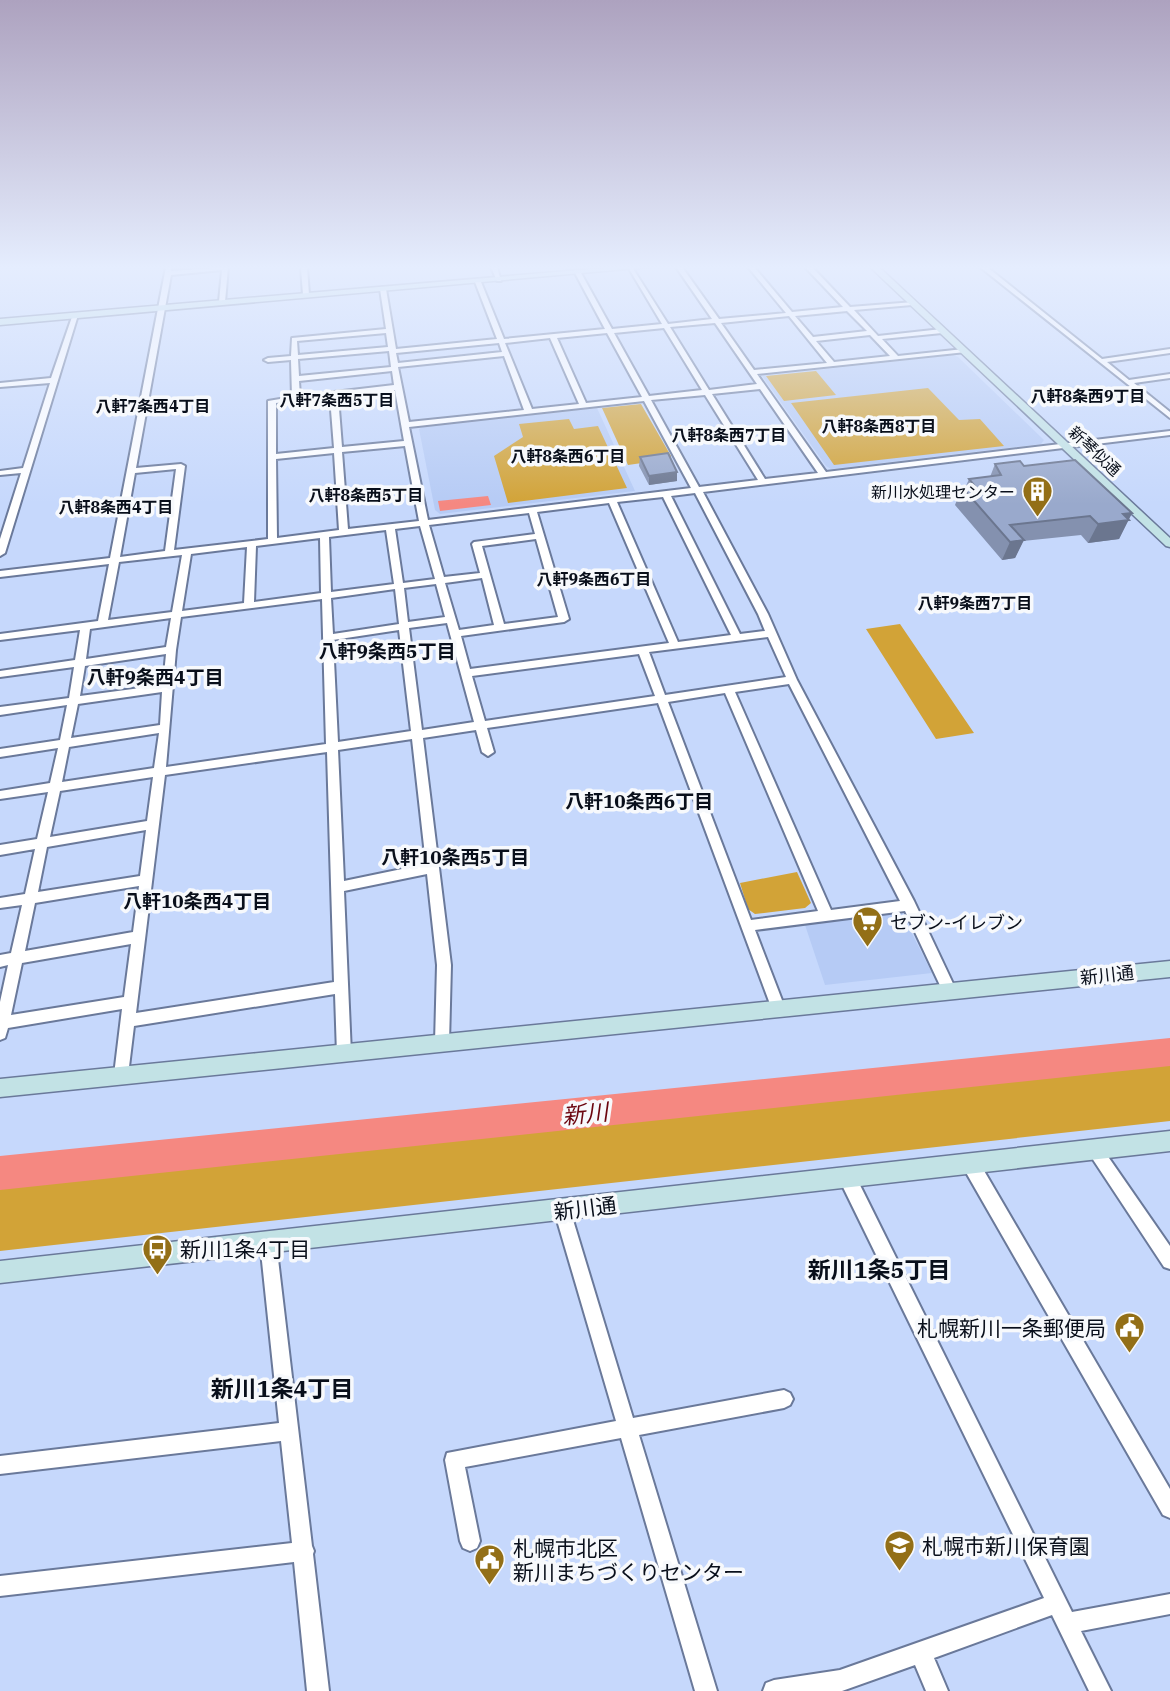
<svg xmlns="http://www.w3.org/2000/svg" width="1170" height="1691" viewBox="0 0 1170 1691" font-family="'IBM Plex Serif','Noto Sans JP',serif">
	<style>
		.built { fill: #b6cbf5 }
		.green { fill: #d2a337 }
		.water { fill: #f58881 }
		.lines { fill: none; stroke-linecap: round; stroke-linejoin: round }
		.river { fill: #f58881; fill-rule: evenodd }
		.street-casing { stroke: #6a799a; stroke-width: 4 }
		.secondary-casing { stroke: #6a799a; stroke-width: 3 }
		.street { fill: #fff; fill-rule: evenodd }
		.secondary { fill: #c2e2e5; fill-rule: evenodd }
		.wall { fill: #8491af }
		.shaded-wall { fill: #6b768f }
		.building { fill: #99a9cc; stroke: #6b768f; stroke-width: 2 }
		.labels { text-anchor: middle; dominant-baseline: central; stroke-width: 7; stroke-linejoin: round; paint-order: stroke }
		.far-neighbourhood-label { font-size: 16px; font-weight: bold; fill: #090f1b; stroke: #f7f9fc }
		.far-street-label { font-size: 16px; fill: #090f1b; stroke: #f7f9fc }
		.far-poi-label { font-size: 16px; fill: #090f1b; stroke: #f7f9fc; text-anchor: end }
		.poi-label { font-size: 18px; fill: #090f1b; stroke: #f7f9fc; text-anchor: start }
		.street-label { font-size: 18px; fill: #090f1b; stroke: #f7f9fc }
		.neighbourhood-label { font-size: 19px; font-weight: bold; fill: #090f1b; stroke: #f7f9fc }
		.near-street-label { font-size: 21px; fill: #090f1b; stroke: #f7f9fc }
		.near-poi-label { font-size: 21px; fill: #090f1b; stroke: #f7f9fc; text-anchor: start }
		.near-water-label { font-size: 23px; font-style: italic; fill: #6b050f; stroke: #f7f9fc }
		.near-neighbourhood-label { font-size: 23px; font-weight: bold; fill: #090f1b; stroke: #f7f9fc }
	</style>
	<rect width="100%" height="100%" fill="#c6d8fc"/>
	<path class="built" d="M953 355 958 357 1044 440 1041 444 831 469 826 466 762 376Z
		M597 408 635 491 440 514 435 510 419 429 425 426Z
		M901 912 932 973 825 985 805 925Z"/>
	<path class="green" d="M816 371 836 395 784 401 766 376Z
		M928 388 959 420 980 419 1004 446 834 465 791 403Z
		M641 404 671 456 670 459 628 465 602 408Z
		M569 419 574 429 598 426 627 488 508 503 494 456 523 437 519 424Z
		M900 624 974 733 936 739 866 629Z
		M797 872 811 903 805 908 755 914 748 909 740 883Z
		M1170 1057V1121L0 1251V1182L449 1137Z"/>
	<path class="water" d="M488 496 491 505 440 511 438 501Z"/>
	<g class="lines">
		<path class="river" d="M1170 1038V1066L0 1190V1156Z"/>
		<defs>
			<path id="street" d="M166 267H172L171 271 228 267 225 302 222 304 219 302 222 270 171 275 136 468 181 464 185 466 174 550 268 539V401L292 397 291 360 268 362 264 360 268 358 291 356 292 338 386 329 380 289 383 287 386 289 396 349 497 339 475 282 478 280 481 282 504 339 605 329 575 273 578 271 581 273 612 329 662 324 628 267H632L668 324 712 319 676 267H682L719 319 786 313 748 267H754L792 312 843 307 805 267H812L850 307 914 302V304L912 305 854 310 878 336 942 329 945 331 942 333 882 339 898 356 964 349 966 350V352L757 374 826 472 1170 431V435L703 492 768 614 797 680 914 901 957 992 955 996 950 998 945 996 905 911 755 930 785 1008 783 1012 778 1014 773 1012 658 703 487 728 494 752 488 756 482 752 476 730 423 738 451 965 449 1043 447 1048 442 1050 437 1048 435 1043 437 965 427 874 344 891 351 1054 349 1059 344 1061 339 1059 337 1054 335 994 134 1026 128 1075 126 1080 121 1082 116 1080 114 1075 122 1009 8 1028 5 1038 0 1040V1002L8 965 0 967V955L11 953 22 905 0 908V898L25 894 35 849 0 855V845L37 839 48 792 0 799V791L50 783 58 748 0 757V749L60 740 67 705 0 715V707L69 698 74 667 0 677V671L75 660 80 630 0 640V634L98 621 109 564 0 577V571L110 558ZM847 311 867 331 813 337 795 316ZM789 316 827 363 754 370 721 323ZM715 323 757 384 709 390 670 327ZM664 328 702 390 649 396 614 333ZM386 333 388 347 298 355 297 341ZM607 333 642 397 586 403 557 338ZM870 335 890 356 834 362 816 341ZM550 338 579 404 532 409 505 343ZM499 343 502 352 398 363 396 353ZM389 351 391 367 299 376 298 359ZM504 356 524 410 409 422 398 367ZM392 371 394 385 300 396 299 381ZM760 389 818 473 765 479 712 394ZM395 390 404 441 342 447 338 396ZM705 395 758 480 699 487 651 400ZM330 397 334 448 276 454V403ZM644 401 691 488 428 520 409 427ZM405 446 419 521 348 529 342 452ZM334 453 339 530 277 538 276 459ZM176 469 165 551 120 557 135 473ZM695 493 758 614 765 631 740 634 671 496ZM663 497 731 635 678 642 617 502ZM609 503 669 643 470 669 461 636 564 622 569 619 537 512ZM529 513 535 534 474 542 472 544 480 573 444 577 429 525ZM420 526 435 579 403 583 395 529ZM386 530 394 584 331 592 329 537ZM320 538 321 593 254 602 256 546ZM536 539 558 617 504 624 482 546ZM247 547 244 603 182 611 191 554ZM182 555 172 612 108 620 119 562ZM482 578 494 625 459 630 445 583ZM436 584 445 617 408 622 404 588ZM395 589 399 624 333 634 331 598ZM322 599 326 744 166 767 176 650 181 617ZM171 618 166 647 86 659 90 629ZM447 623 474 722 422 730 409 628ZM399 630 411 731 338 742 333 640ZM768 637 786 677 665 695 649 652ZM166 654 163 685 80 696 85 666ZM639 654 655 696 485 721 472 676ZM789 684 900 901 831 910 735 692ZM162 692 160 725 71 738 78 704ZM725 693 818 911 751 920 668 702ZM159 733 154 768 62 782 69 747ZM412 739 426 864 344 881 338 750ZM327 752 334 982 136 1013 165 775ZM153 777 147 821 50 837 60 791ZM146 830 140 876 38 892 47 847ZM139 886 133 932 25 951 35 903ZM131 944 124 997 11 1015 22 963Z
				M301 267H307L309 295 306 297 303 295Z
				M491 267H497L501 281H497Z
				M980 267H987L1102 359 1170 349V353L1107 362 1129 380 1170 374V378L1134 383 1170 412V418Z
				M73 314 78 315 5 553 0 556V539L21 473 0 475V471L23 468 50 383 0 387V383L51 378Z
				M1095 1142 1100 1145 1170 1246V1269L1164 1267 1090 1155 1087 1150 1090 1145Z
				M970 1155 976 1157 1170 1489V1518L1163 1515 964 1169 962 1163 964 1157Z
				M847 1169 853 1171 1072 1612 1170 1594V1614L1081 1631 1111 1691H1089L1052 1615 934 1658 948 1691H926L915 1665 842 1691H763L766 1683 774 1680 840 1670 1044 1598 841 1183 839 1177 841 1171Z
				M562 1202 568 1204 570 1210 633 1418 784 1390 790 1393 793 1399 790 1405 784 1408 639 1435 717 1691H695L621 1438 465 1467 480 1541 477 1548 470 1551 463 1548 460 1541 445 1460 447 1453 616 1421 554 1210 556 1204Z
				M268 1234 274 1236 276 1242 312 1546 314 1551 313 1554 329 1691H307L294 1562 0 1596V1576L292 1543 281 1441 0 1474V1456L279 1423 260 1242 262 1236Z"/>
			<path id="secondary" d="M615 267H649L0 325V319Z
				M870 267H879L1170 538V547L1166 546Z
				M1170 961V977L0 1097V1079Z
				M1170 1131V1151L0 1283V1261Z"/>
		</defs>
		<use href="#street" class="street-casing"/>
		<use href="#secondary" class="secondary-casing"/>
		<use href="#street" class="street"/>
		<use href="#secondary" class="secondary"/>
	</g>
	<path class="wall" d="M640 457 677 481 649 485 639 466Z
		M995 464 1024 466 1132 513 1119 539 1088 543 1081 535 1023 541 1015 558 1002 560 955 505 962 487 966 486 969 479 990 477Z"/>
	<path class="shaded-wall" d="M677 472V481L649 485V476Z
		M1132 513 1119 539 1088 543 1098 524 1123 514Z
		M1024 540 1015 558 1002 560 1010 542Z"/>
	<path class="building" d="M668 453 677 472 649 476 640 457Z
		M1075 460 1132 513 1123 514 1129 520 1098 524 1090 516 1010 525 1024 540 1010 542 962 487 974 485 969 479 1001 475 995 464 1020 461 1024 466Z"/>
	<linearGradient id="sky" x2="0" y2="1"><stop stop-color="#ada2bf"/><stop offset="0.53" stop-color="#e5edfe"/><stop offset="1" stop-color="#e5edfe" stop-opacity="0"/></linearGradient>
	<rect width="1170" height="504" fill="url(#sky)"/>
	<defs>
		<symbol id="building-pin" viewBox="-11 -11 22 30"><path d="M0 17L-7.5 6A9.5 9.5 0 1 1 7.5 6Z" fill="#936f17" stroke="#f7f9fc"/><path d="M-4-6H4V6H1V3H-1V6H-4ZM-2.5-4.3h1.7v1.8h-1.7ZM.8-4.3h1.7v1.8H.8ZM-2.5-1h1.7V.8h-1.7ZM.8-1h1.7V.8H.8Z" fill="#fff"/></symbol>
		<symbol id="supermarket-pin" viewBox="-11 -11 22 30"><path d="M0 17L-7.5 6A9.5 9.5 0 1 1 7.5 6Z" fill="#936f17" stroke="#f7f9fc"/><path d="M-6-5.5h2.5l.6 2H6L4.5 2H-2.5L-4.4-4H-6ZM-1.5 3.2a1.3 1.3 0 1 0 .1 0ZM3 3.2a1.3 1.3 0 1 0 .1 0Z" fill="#fff"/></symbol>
		<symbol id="bus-pin" viewBox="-11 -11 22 30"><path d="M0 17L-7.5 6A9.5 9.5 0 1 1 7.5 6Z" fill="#936f17" stroke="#f7f9fc"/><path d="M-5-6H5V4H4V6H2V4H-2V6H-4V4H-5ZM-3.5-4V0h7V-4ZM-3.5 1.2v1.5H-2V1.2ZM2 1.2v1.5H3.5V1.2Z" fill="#fff"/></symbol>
		<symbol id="civic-pin" viewBox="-11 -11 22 30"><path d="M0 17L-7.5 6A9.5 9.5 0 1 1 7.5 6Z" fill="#936f17" stroke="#f7f9fc"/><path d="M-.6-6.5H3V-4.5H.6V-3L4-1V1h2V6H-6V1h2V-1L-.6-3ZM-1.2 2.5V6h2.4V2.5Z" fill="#fff"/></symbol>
		<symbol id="school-pin" viewBox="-11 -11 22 30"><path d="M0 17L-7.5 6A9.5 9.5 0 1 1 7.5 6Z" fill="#936f17" stroke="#f7f9fc"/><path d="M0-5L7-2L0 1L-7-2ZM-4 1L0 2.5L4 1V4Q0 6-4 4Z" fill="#fff"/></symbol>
	</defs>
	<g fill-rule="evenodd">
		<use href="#building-pin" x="1020" y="474" width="35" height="47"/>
		<use href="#supermarket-pin" x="850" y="904" width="35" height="47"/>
		<use href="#bus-pin" x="140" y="1232" width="35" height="47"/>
		<use href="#civic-pin" x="1112" y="1310" width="35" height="47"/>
		<use href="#school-pin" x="882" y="1528" width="35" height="47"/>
		<use href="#civic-pin" x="472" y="1542" width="35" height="47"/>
	</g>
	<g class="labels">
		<g class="far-neighbourhood-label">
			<text x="1088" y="396">八軒8条西9丁目</text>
			<text x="337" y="400">八軒7条西5丁目</text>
			<text x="153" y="406">八軒7条西4丁目</text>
			<text x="879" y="426">八軒8条西8丁目</text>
			<text x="729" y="435">八軒8条西7丁目</text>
			<text x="568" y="456">八軒8条西6丁目</text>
			<text x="366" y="495">八軒8条西5丁目</text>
			<text x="116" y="507">八軒8条西4丁目</text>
			<text x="594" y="579">八軒9条西6丁目</text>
			<text x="975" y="603">八軒9条西7丁目</text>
		</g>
		<g class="far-street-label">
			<text transform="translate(1095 451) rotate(43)">新琴似通</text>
		</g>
		<g class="far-poi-label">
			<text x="1015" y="492">新川水処理センター</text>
		</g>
		<g class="poi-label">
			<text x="890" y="922">セブン-イレブン</text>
		</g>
		<g class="street-label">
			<text transform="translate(1107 975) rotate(-6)">新川通</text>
		</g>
		<g class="neighbourhood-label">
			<text x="387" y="651">八軒9条西5丁目</text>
			<text x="155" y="677">八軒9条西4丁目</text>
			<text x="639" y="801">八軒10条西6丁目</text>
			<text x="455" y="857">八軒10条西5丁目</text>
			<text x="197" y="901">八軒10条西4丁目</text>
		</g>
		<g class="near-street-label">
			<text transform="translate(585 1208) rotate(-7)">新川通</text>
		</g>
		<g class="near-poi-label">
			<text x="180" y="1249">新川1条4丁目</text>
			<text x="1106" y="1328" text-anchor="end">札幌新川一条郵便局</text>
			<text x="922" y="1546">札幌市新川保育園</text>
			<text x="513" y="1548">札幌市北区<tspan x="513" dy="24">新川まちづくりセンター</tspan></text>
		</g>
		<g class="near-water-label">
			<text transform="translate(585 1113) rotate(-6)">新川</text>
		</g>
		<g class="near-neighbourhood-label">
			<text x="879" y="1269">新川1条5丁目</text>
			<text x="282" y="1388">新川1条4丁目</text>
		</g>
	</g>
</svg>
